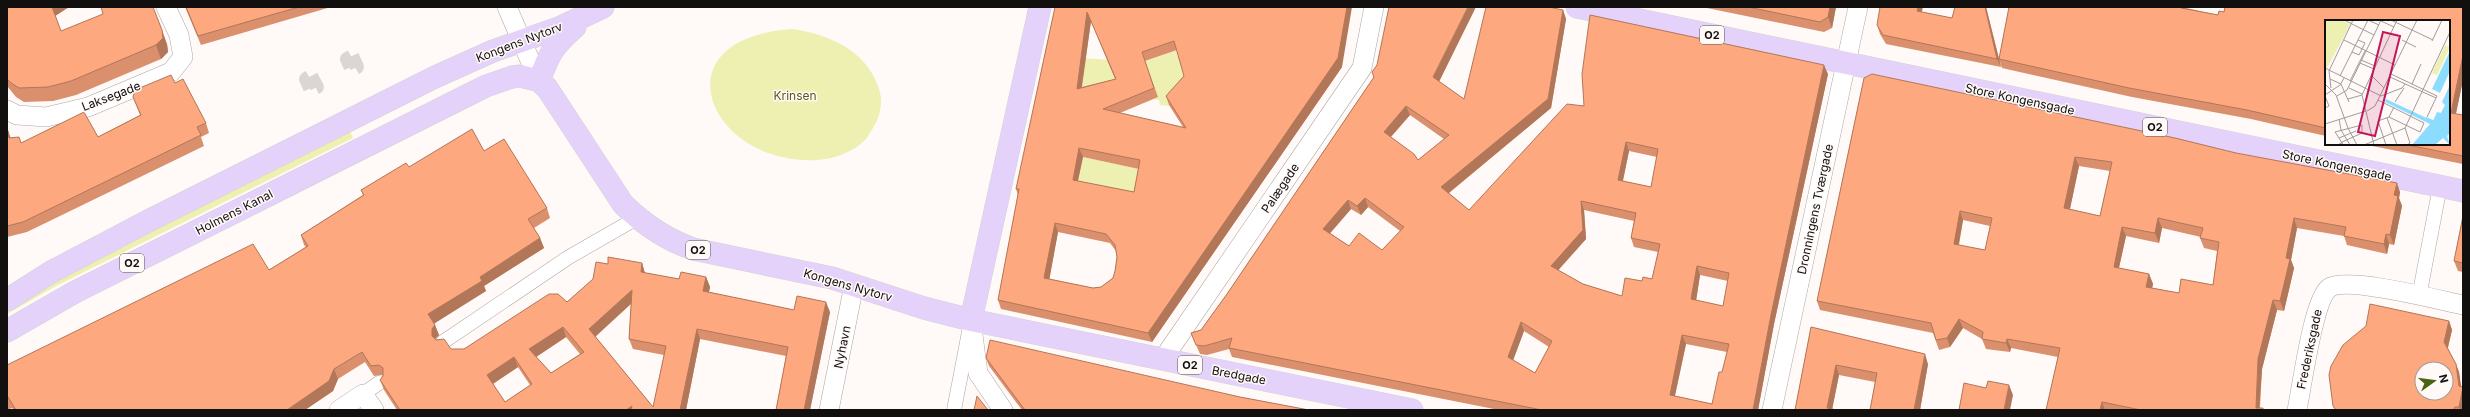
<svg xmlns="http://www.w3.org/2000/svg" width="2470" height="417" viewBox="0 0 2470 417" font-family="Inter,sans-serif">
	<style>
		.green { fill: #edf0b0 }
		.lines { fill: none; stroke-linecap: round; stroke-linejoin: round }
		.pedestrian-tunnel { stroke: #dbd6d4; stroke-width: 14; stroke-dasharray: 14 7; stroke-linecap: butt }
		.pedestrian-casing { stroke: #aea7a4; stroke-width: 15 }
		.minor-casing { stroke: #aea7a4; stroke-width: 20 }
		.primary-casing { stroke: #d4d4d4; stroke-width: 23 }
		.pedestrian { stroke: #fff; stroke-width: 14 }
		.minor { stroke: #fff; stroke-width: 19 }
		.primary { stroke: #e5d2fb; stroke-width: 22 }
		.wall { fill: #da906d; fill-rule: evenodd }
		.shaded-wall { fill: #b27659 }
		.building { fill: #fea87f; stroke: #b27659; fill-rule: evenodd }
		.labels { text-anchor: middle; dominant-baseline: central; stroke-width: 3; stroke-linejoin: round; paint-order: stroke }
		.shield { fill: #fff9f7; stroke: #595655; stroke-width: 1 }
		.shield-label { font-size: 11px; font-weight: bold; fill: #12100f }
		.street-label { font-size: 12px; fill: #12100f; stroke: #fff9f7 }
		.park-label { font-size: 12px; fill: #5a5b18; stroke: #fff9f7 }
		.inset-river { fill: none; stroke: #8cdcff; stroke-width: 2 }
		.inset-road { fill: none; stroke: #a09c9a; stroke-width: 1 }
		.view { fill: #c2185b; fill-opacity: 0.15; stroke: #c2185b; stroke-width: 2 }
		.inset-edge { fill: none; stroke: #12100f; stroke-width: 2 }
	</style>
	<rect width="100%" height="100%" fill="#fff9f7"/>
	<path class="green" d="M792 29C828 34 867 50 879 89 885 107 877 124 866 139 854 152 834 159 817 160 710 166 654 39 792 29Z
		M1178 50 1187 85 1170 101V106L1160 105 1159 100 1154 99 1133 107 1077 117 1080 58 1143 62Z
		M350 131 353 138 58 285 7 314V305L20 297Z
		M1083 157 1145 170 1151 198 1076 189Z"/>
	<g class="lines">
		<path class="pedestrian-tunnel" d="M352 56 357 67 352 70 347 59Z
			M311 76 317 87 311 90 306 79Z"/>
		<defs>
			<path id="pedestrian" d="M2419 297 2440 186
				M443 342 569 257 637 218
				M363 394 379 383
				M954 410 969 332"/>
			<path id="minor" d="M507 7 539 81
				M7 110 17 115 46 117 88 107 171 72 183 57 179 35 166 7
				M971 320 978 373 1003 410
				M1163 359 1362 68 1374 7
				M339 410 363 394 374 410
				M829 410 854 285
				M1772 410 1858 7
				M2297 410C2302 387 2313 300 2329 288 2346 276 2439 300 2463 305"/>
			<path id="primary" d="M1577 7 2463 191
				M539 81C549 54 553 46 575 27
				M7 300 51 272 150 220 435 77 493 51 561 27 603 7
				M971 320 1040 7
				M7 331 75 292 486 86 512 77 520 76 539 81 547 88 623 204C644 225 665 239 693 249L832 278 924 308 971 320 1412 410"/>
		</defs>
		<use href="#pedestrian" class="pedestrian-casing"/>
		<use href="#minor" class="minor-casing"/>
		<use href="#primary" class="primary-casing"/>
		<use href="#pedestrian" class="pedestrian"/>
		<use href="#minor" class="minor"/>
		<use href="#primary" class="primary"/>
	</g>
	<path class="wall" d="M7 7H69L55 16 61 31 167 44 168 52 161 59 76 95 53 101 24 102 16 97 7 86Z
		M185 7H331L201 45Z
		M1055 7 1342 67 1152 342 1001 309 998 300 1018 195 1016 189ZM1091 21 1115 79 1082 87ZM1177 50 1184 76 1166 96 1169 105 1183 127 1120 113 1158 97 1145 61ZM1083 157 1139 169 1134 192 1078 181ZM1058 232 1110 243 1116 251 1117 257 1115 271 1113 278 1101 287 1093 288 1049 279Z
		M1702 7H1836L1832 28 1824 32Z
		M1955 7H1986L2001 67 1886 44 1880 34 1877 25 1922 12 1952 18Z
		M2009 7H2186V8L2218 15 2219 11 2224 12 2225 7H2463V80L2456 114 2463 115V164L2362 144H2449V21H2326V136L2251 119 2132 97 2002 68 1999 59Z
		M1563 10 1566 19 1551 108 1449 193 1469 210 1584 106 1828 74 1774 324 1758 410H1499L1232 357 1229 349 1207 355 1200 354 1191 333 1201 330 1227 294 1374 77 1377 65 1439 82 1464 99ZM1410 115 1444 139 1418 160 1391 137ZM1629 151 1657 157 1651 187 1623 181ZM1368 207 1400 231 1382 250 1349 246 1330 233 1351 209 1361 215ZM1584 210 1634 221 1631 238 1634 247 1658 252 1652 279 1642 281 1622 296 1583 284 1558 270 1586 239ZM1700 275 1728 281 1723 306 1696 300ZM1524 331 1549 347 1535 373 1513 360ZM1686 344 1727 352 1722 372 1712 404 1675 396Z
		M1864 78 2236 153 2400 192 2399 198 2402 206 2394 245 2389 244 2387 254 2347 245 2344 236 2297 228 2291 260 2294 268 2284 311 2277 310 2262 369 2260 408 2263 410H2046L2058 357 2011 348 2010 352 1986 349 1982 339 1963 328 1950 347 1939 350 1933 333 1820 310 1817 301ZM2079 166 2110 171 2100 216 2070 209ZM1963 220 1990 226 1985 250 1959 245ZM2162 228 2201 237 2200 238 2204 248 2217 251 2213 285 2179 293 2152 288 2153 284 2149 274 2119 268 2126 236 2159 243Z
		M175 83 206 123 209 133 201 137 204 146 27 232 7 237V127L10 137 21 143 98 137 140 115 133 97Z
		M484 151 547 208 550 218 534 228 540 238 544 248 484 286 486 291 434 323 439 335 435 339 451 349H464L567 302 593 279 608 264 642 263 645 273 679 279 706 277 710 287 709 292 794 310 830 312 810 410H776L786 356 700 339 686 410H397L384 390 380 380 383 376 382 375 374 376 365 362 338 379 333 391 305 410H14L12 408 7 410V365L269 270 306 247 304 245 301 235 363 195 361 190 409 167ZM631 304 629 339 633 349 664 355 653 407 595 336ZM566 337 580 354 551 373 536 357ZM518 367 530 385 505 402 493 384Z
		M2463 216V272L2458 271 2454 261Z
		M2449 321 2452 330 2448 348 2459 372 2463 410H2335L2333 406Z
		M1811 327 1928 364 1920 410H1870L1875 382 1839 375 1832 409 1795 410Z
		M986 358 1240 397 1309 410H1022L989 366Z"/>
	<path class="shaded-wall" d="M52 7H69L55 16Z
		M1347 7H1352L1342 67 1152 342 1148 333Z
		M1468 7H1476L1437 86 1433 77Z
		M1830 7H1836L1832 28 1828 17Z
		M1918 7H1923L1920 19 1917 11Z
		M1985 7H1986L2001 67 1997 59Z
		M1563 10 1566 19 1551 108 1445 196 1441 187Z
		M1087 12 1091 21 1080 98 1077 89Z
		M162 30 167 44 168 52 161 59 156 45Z
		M2463 55V80L2454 122 2451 113Z
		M1824 65 1828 74 1774 324 1758 410H1753L1771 315Z
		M1406 106 1410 115 1387 141 1384 132Z
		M7 127 9 133 13 148 9 138Z
		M1626 142 1629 151 1621 189 1618 180Z
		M1079 148 1083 157 1076 189 1073 180Z
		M2075 157 2079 166 2068 218 2064 208Z
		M2397 183 2400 192 2399 198 2402 206 2394 245 2390 235 2394 195Z
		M1365 198 1368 207 1361 215 1357 206Z
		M1348 200 1351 209 1326 238 1323 229Z
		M1581 201 1584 210 1586 239 1554 275 1551 266Z
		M1960 211 1963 220 1957 253 1954 244Z
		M2158 218 2162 228 2159 243 2155 233Z
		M2294 218 2297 228 2291 260 2294 268 2284 311 2280 301 2286 258Z
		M1055 223 1058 232 1048 287 1044 278Z
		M2122 227 2126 236 2117 276 2114 267Z
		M2386 234 2389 244 2387 254 2384 244Z
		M540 238 544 248 484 286 486 291 432 325 428 314 480 277Z
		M642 263 645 274 641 272Z
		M1697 266 1700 275 1695 308 1691 299Z
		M2149 274 2153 284 2150 297 2146 287Z
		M706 277 710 287 707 301 703 291Z
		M632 290 635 300 593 339 589 329Z
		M2273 300 2277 310 2262 369 2259 410 2256 408 2258 359Z
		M826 302 830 312 810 410H804Z
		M1959 319 1963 328 1950 347 1947 338Z
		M2449 321 2452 330 2447 350 2444 342Z
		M1521 322 1524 331 1511 366 1508 357Z
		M435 325 439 335 435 339 436 346 432 336V329Z
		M563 327 566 337 533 359 529 349Z
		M697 329 700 339 686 410H680Z
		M1682 335 1686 344 1673 404 1670 395Z
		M2007 339 2011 348 2010 352 2006 343Z
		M1925 354 1928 364 1920 410H1914Z
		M514 357 518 367 491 385 487 375Z
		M2456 364 2459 372 2462 392 2463 387V410H2460L2459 407V386Z
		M1836 365 1839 375 1832 410 1827 408Z
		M334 369 338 379 333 391 305 410H287Z
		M2009 385 2013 395 2010 410H2004Z
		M2102 402 2105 410H2100Z
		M632 406 633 410H626Z"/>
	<path class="building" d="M7 7H52L61 31 103 14 101 7H153L162 30 163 38 156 45 71 81 48 87 19 88 11 83 7 79Z
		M186 7H299L198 36Z
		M1055 7H1347L1338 58 1148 333 998 300 1019 189H1016ZM1087 12 1116 79 1077 89ZM1174 41 1184 76 1166 96 1186 128 1103 109 1154 88 1142 52ZM1079 148 1140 160 1134 192 1073 180ZM1055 223 1106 234 1115 245 1117 257 1115 271 1113 278 1101 287 1093 288 1044 278Z
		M1389 7H1468L1433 77 1464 99 1486 7H1549L1563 10 1548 99 1441 187 1469 210 1567 104 1584 106 1582 74 1590 15 1824 65 1771 315 1753 410H1542L1229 348 1232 338 1204 346 1196 345 1191 333 1201 330 1227 294 1374 77 1372 72 1377 65ZM1406 106 1449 135 1418 160 1414 154 1384 132ZM1626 142 1658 149 1651 187 1618 180ZM1365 198 1404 227 1382 250 1359 233 1349 246 1323 229 1348 200 1357 206ZM1581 201 1636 213 1631 238 1660 244 1652 279 1643 277 1642 281 1625 278 1622 296 1583 284 1551 266 1583 230ZM1697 266 1729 273 1723 306 1691 299ZM1521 322 1552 341 1535 373 1508 357ZM1682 335 1729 344 1722 372H1719L1712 404 1670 395Z
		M1748 7H1830L1828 17 1820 22Z
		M1880 7H1918L1917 11 1952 18 1955 7H1985L1997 59 1883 35 1877 25Z
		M2009 7H2181V8L2218 15 2219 11 2224 12 2225 7H2463V55L2451 113 2463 115V156L2403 144H2449V21H2326V128L2247 110 2129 88 1999 59Z
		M1872 74 2175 138 2236 153 2397 183 2394 195 2398 196 2390 235 2386 234 2384 244 2344 236 2346 227 2294 218 2286 258 2290 259 2280 301 2273 300 2258 359 2256 408H2263V410H2141L2102 402 2100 410H2046L2060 348 2007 339 2006 343 1982 339 1983 332 1959 319 1947 338 1936 340 1931 323 1817 301 1864 78ZM2075 157 2112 162 2100 216 2064 208ZM1960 211 1992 218 1985 250 1954 244ZM2158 218 2203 228 2200 238 2219 242 2213 285 2181 279 2179 293 2146 287 2149 274 2114 267 2122 227 2155 233Z
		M171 75 175 83 183 79 206 123 197 127 201 135 23 222 7 226V129L9 138 19 137 21 143 84 112 98 137 141 115 133 97 135 90Z
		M472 129 484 151 504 139 547 208 528 219 540 238 480 277 482 281 428 314 435 325 432 329V336L436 340 444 339 451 349H464L549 294H558L567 302 593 279 596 262 608 264V257L642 263 641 272 679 279 681 272 706 277 703 291 747 300 794 310 797 296 826 302 804 410H776L788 347 697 329 680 410H631L632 406 626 410H400L380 380 383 376V368L379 365 371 366 362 352 334 369 329 381 287 410H16L8 397 7 398V365L253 244 269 270 308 246 301 235 364 195 361 190 406 163 409 167ZM632 290 629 339 666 346 653 407 589 329ZM563 327 584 352 551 373 529 349ZM514 357 532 384 505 402 487 375Z
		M2463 216V263L2454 261Z
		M2370 304 2449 321 2444 342 2456 364 2459 386 2463 387 2459 407H2455L2453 410H2336L2333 406 2329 375 2331 366 2343 345 2366 326ZM2422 369H2446V393H2422Z
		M1811 327 1925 354 1914 410H1870L1877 373 1836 365 1827 408 1837 410H1795Z
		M990 340 1240 397 1309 410H1025L986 358Z
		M1988 381 2009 385 2004 410H1959L1964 383 1986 388Z
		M977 396 988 410H974Z"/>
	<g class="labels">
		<g class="shield">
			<rect x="1700" y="26" width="24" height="18" rx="3"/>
			<rect x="2143" y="118" width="24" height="18" rx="3"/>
			<rect x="686" y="241" width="24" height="18" rx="3"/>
			<rect x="120" y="254" width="24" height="18" rx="3"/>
			<rect x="1178" y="356" width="24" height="18" rx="3"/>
		</g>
		<g class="shield-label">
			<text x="1712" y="35">O2</text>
			<text x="2155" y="127">O2</text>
			<text x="698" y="250">O2</text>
			<text x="132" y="263">O2</text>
			<text x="1190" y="365">O2</text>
		</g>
		<g class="street-label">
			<text transform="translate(519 42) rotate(-21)">Kongens Nytorv</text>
			<text transform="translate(111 96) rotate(-21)">Laksegade</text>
			<text transform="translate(2020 99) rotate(12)">Store Kongensgade</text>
			<text transform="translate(2337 165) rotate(12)">Store Kongensgade</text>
			<text transform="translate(1280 188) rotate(-56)">Palægade</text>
			<text transform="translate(1815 209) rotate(-78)">Dronningens Tværgade</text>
			<text transform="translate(234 212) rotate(-27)">Holmens Kanal</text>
			<text transform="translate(848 285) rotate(16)">Kongens Nytorv</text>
			<text transform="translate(842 347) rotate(-79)">Nyhavn</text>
			<text transform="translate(2309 349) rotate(-78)">Frederiksgade</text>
			<text transform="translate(1239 375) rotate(11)">Bredgade</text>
		</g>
		<g class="park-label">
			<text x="795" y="95">Krinsen</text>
		</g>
	</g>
	<g transform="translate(2325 20)">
		<rect width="125" height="125" fill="#fff9f7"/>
		<path d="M0 0H17L25 5 2 48 0 47ZM120 25 125 27 112 55 107 53Z" fill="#edf0b0"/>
		<path d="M125 31V51L115 73 107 69ZM125 65V113L122 116 125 125 118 118 110 125H87L105 104 60 82 61 79 108 101 112 92 116 93 120 85 117 82Z" fill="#8cdcff"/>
		<path class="inset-river" d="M120 95 125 84M101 98 116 105 121 96M95 125 113 108 111 100H116L125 91M97 125 113 110 119 98"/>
		<path class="inset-road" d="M19 0 49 15 56 0M43 0 54 5M66 0 108 20M56 1 69 7M19 20 70 45M77 20 91 27M107 21 117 0M41 31 49 15M27 32 34 35 40 23 33 20M36 40 50 46M35 43 49 49M0 48 40 68M4 51 28 0M4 51 6 68M66 54 112 76 111 78M46 55 59 68M15 56 43 0M65 57 111 78M5 59 16 64 24 82M25 61 40 31M0 64 11 75 23 108 32 125M87 64 96 44M24 68 37 74M40 68 56 76M0 75 15 65 19 58M0 76 4 86 0 88M12 76 22 70 41 31M56 76 77 68 80 64M23 79 37 75M53 80 99 103 95 112 64 97M70 82 79 68M42 91 50 86 92 0M102 97 111 78M62 98 72 125M14 99 16 110 25 125M0 104 41 91M80 108 85 123 82 125M14 118 31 111M13 125 16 123H17V122L37 113V105L10 112 14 118 17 123 18 125M39 125 80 108 125 12M49 125 37 75 72 0M61 125 53 101 64 97 69 87"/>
		<path class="view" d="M58 12 75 16 50 116 33 112Z"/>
		<rect width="125" height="125" class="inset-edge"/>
	</g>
	<rect width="2470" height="417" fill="none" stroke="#12100f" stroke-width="16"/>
	<g transform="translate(2434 381) rotate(76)"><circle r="19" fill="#fff9f7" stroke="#a09c9a"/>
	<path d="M0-3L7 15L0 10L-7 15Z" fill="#4a6413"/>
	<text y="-6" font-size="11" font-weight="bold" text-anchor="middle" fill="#12100f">N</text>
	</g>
</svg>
